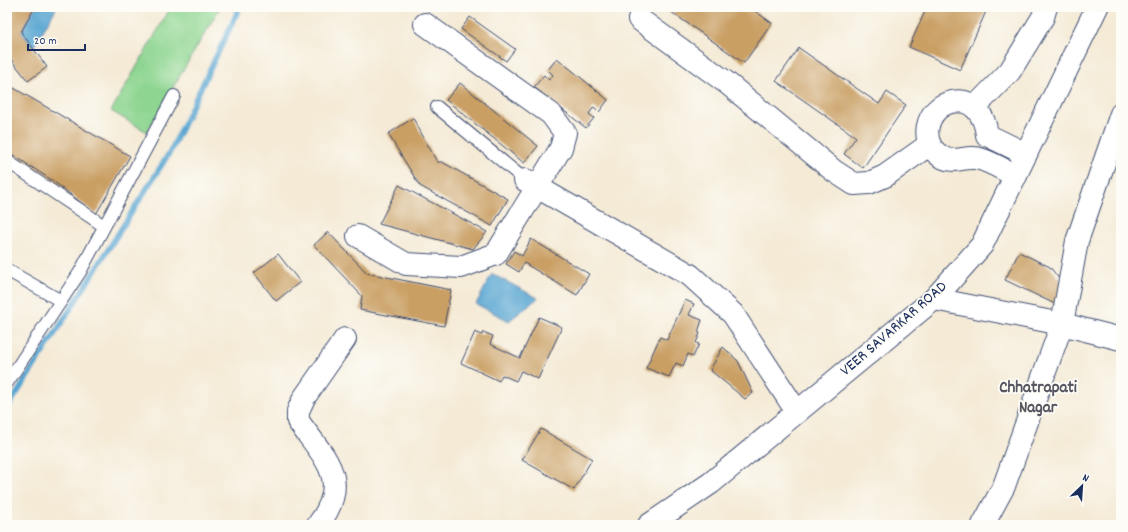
<svg xmlns="http://www.w3.org/2000/svg" width="1128" height="532" viewBox="0 0 1128 532" font-family="Dekko,sans-serif">
	<style>
		.green { fill: #8dd590; stroke: #548277 }
		.water { fill: #59a6d2; stroke: #3a6a98 }
		.lines { fill: none; stroke-linecap: round; stroke-linejoin: round }
		.stream { stroke: #59a6d2; stroke-width: 5.5 }
		.building { fill: #c99f64 }
		.lane-casing { stroke: #3c4b70; stroke-width: 14 }
		.street-casing { stroke: #3c4b70; stroke-width: 24 }
		.secondary-casing { stroke: #3c4b70; stroke-width: 24 }
		.lane { stroke: #fff; stroke-width: 12 }
		.street { stroke: #fff; stroke-width: 22 }
		.secondary { stroke: #fff; stroke-width: 22 }
		.labels { text-anchor: middle; dominant-baseline: central; stroke-width: 3.5; stroke-linejoin: round; paint-order: stroke }
		.street-label { font-size: 16px; fill: #1b2f5e; stroke: #fdfcf7 }
		.neighbourhood-label { font-size: 17px; font-weight: bold; fill: #585660; stroke: #fdfcf7 }
	</style>
	<rect width="100%" height="100%" fill="#fdfcf7"/>
	<filter id="ink" filterUnits="userSpaceOnUse"><feTurbulence type="fractalNoise" baseFrequency=".025" numOctaves="2"/><feDisplacementMap in="SourceGraphic" scale="8" xChannelSelector="R" yChannelSelector="G"/><feConvolveMatrix kernelMatrix="1 2 1 2 8 2 1 2 1" color-interpolation-filters="sRGB"/></filter>
	<filter id="wash" filterUnits="userSpaceOnUse"><feTurbulence type="fractalNoise" baseFrequency=".012" numOctaves="4" result="noise"/><feDisplacementMap in="SourceGraphic" scale="16" xChannelSelector="R" yChannelSelector="G"/><feGaussianBlur stdDeviation="0.9" result="paint"/><feColorMatrix in="noise" values="0 0 0 0 0 0 0 0 0 0 0 0 0 0 0 0 0 1.4 0 .05"/><feComposite in="paint" operator="in"/></filter>
	<g filter="url(#wash)">
		<rect width="100%" height="100%" fill="#f4ead5"/>
		<path class="green" d="M171 7H215L219 9 147 132 111 111Z"/>
		<path class="water" d="M35 7H57L33 48 21 32Z
			M492 274 538 298 509 321 476 304Z"/>
		<g class="lines">
			<path class="stream" d="M7 409 170 152 240 7"/>
		</g>
		<g id="blocks">
			<path class="building" d="M7 7H35L21 32 47 67 28 81 7 54Z
				M664 7H749L772 23 744 63Z
				M927 7H988L960 70 909 47Z
				M470 17 515 49 506 61 461 29Z
				M799 48 879 104 887 92 906 105 863 168 844 154 856 137 776 81Z
				M557 58 608 100 599 112 594 107 589 114 594 118 586 128 534 87 544 75 549 80 553 75 548 70Z
				M460 83 538 146 524 163 446 100Z
				M7 84 130 156 96 214 53 181 7 151Z
				M413 118 437 162H442L508 199 492 226 420 186 388 134Z
				M399 185 487 232 473 249 379 224Z
				M328 232 367 273 451 290 444 326 360 310 362 296 314 245Z
				M531 239 589 274 577 295 524 263 519 272 506 264 514 251 522 256Z
				M1019 252 1050 267 1067 289 1059 306 1005 280Z
				M278 254 300 282 276 301 254 273Z
				M685 300 694 304 689 315 702 320 698 332 700 333 696 343 699 344 693 357 688 354 683 366 676 363 669 377 646 368 660 337 667 340Z
				M539 317 562 327 538 379 521 371 516 381 502 375 499 381 461 363 475 332 482 335 483 332 493 336 490 344 520 358Z
				M723 347 738 361 753 393 745 399 710 370Z
				M541 429 592 459 574 490 522 460Z"/>
		</g>
	</g>
	<g filter="url(#ink)">
		<use href="#blocks" fill-opacity="0" stroke="#3c4b70" stroke-width="1"/>
		<g class="lines">
			<defs>
				<path id="lane" d="M437 107 525 180
					M7 161 104 226
					M7 270 61 301
					M7 383 80 272 174 96"/>
				<path id="street" d="M639 19 727 83 834 171 854 184 869 183 885 176 930 144
					M975 107 1010 71 1043 17 1046 7
					M1016 176C1006 171 984 158 974 158 963 157 955 163 944 158 917 145 925 107 952 102 974 97 985 117 987 135L1026 154
					M525 180 690 275 733 314 797 412
					M358 236 406 264 461 267 496 254 561 148 565 133 551 114 425 24
					M934 299 1062 324 1121 339
					M318 525C352 480 325 459 298 421V411L304 398 345 339
					M983 525 1004 486 1062 324 1077 241 1121 114"/>
				<path id="secondary" d="M649 525 711 483 934 299 982 245 1097 7"/>
			</defs>
			<use href="#lane" class="lane-casing"/>
			<use href="#street" class="street-casing"/>
			<use href="#secondary" class="secondary-casing"/>
			<use href="#lane" class="lane"/>
			<use href="#street" class="street"/>
			<use href="#secondary" class="secondary"/>
		</g>
	</g>
	<g class="labels">
		<g class="street-label">
			<text transform="translate(894 329) rotate(-41)">VEER SAVARKAR ROAD</text>
		</g>
		<g class="neighbourhood-label">
			<text x="1038" y="389">Chhatrapati<tspan x="1038" dy="20">Nagar</tspan></text>
		</g>
	</g>
	<rect width="1128" height="532" fill="none" stroke="#fdfcf7" stroke-width="24"/>
	<g transform="translate(1082 486) rotate(25)" stroke="#fdfcf7" stroke-width="3" paint-order="stroke">
	<path d="M0-3L7 15L0 10L-7 15Z" fill="#1b2f5e"/>
	<text y="-6" font-size="11" font-weight="bold" text-anchor="middle" fill="#1b2f5e">N</text>
	</g>
	<path d="M28 44v6h57v-6" fill="none" stroke="#1b2f5e" stroke-width="2"/>
	<text x="34" y="44" font-size="12" fill="#1b2f5e" stroke="#fdfcf7" stroke-width="3" paint-order="stroke">20 m</text>
</svg>
